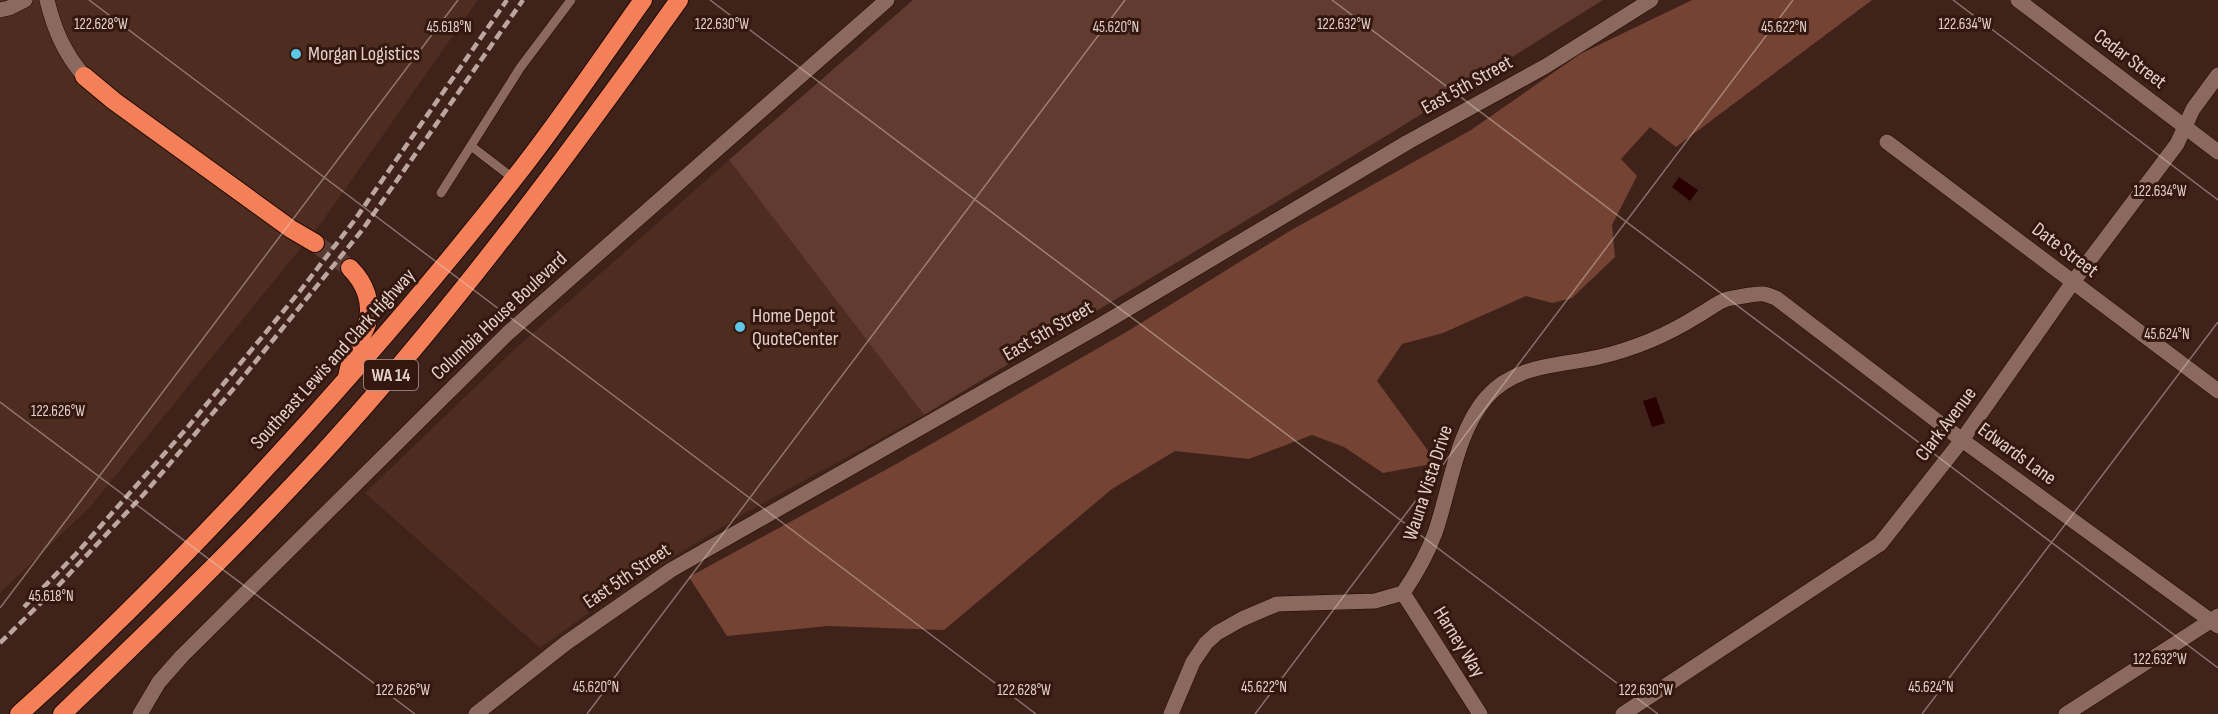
<svg xmlns="http://www.w3.org/2000/svg" width="2218" height="714" viewBox="0 0 2218 714" font-family="'Sofia Sans Condensed',sans-serif">
	<style>
		.built { fill: #4e2c20 }
		.green { fill: #613b2f }
		.forest { fill: #754333 }
		.water { fill: #280000 }
		.lines { fill: none; stroke-linecap: round; stroke-linejoin: round }
		.highway-tunnel { stroke: #583c33; stroke-width: 18; stroke-dasharray: 18 9; stroke-linecap: butt }
		.lane-casing { stroke: #240a03; stroke-width: 10 }
		.street-casing { stroke: #240a03; stroke-width: 16 }
		.secondary-casing { stroke: #240a03; stroke-width: 16 }
		.highway-casing { stroke: #240a03; stroke-width: 20 }
		.lane { stroke: #8b695e; stroke-width: 9 }
		.street { stroke: #8b695e; stroke-width: 15 }
		.secondary { stroke: #8b695e; stroke-width: 15 }
		.highway { stroke: #f4805a; stroke-width: 18 }
		.rail { stroke: #bca79f; stroke-width: 4.5; stroke-dasharray: 9 4.5; stroke-linecap: butt }
		.ticks { fill: none; stroke: #e3d0c9; stroke-width: 1.5; stroke-opacity: 0.45 }
		.poi-dot { fill: #5ac8e6; stroke: #34180f; stroke-width: 2 }
		.labels { text-anchor: middle; dominant-baseline: central; stroke-width: 6; stroke-linejoin: round; paint-order: stroke }
		.shield { fill: #34180f; stroke: #ae9991; stroke-width: 1.5 }
		.shield-label { font-size: 18px; font-weight: bold; fill: #e3d0c9 }
		.poi-label { font-size: 20px; fill: #e3d0c9; stroke: #34180f; text-anchor: start }
		.street-label { font-size: 20px; fill: #e3d0c9; stroke: #34180f }
		.ticks-label { font-size: 15px; text-anchor: middle; fill: #e3d0c9; stroke: #34180f; stroke-width: 6; stroke-linejoin: round; paint-order: stroke }
	</style>
	<rect width="100%" height="100%" fill="#3f2219"/>
	<path class="built" d="M0 0H478L322 222 90 507 0 593Z
		M729 160 924 415 745 513 623 588 540 648 365 493 515 349Z"/>
	<path class="green" d="M913 0H1603L1396 130 924 415 729 160Z"/>
	<path class="forest" d="M1692 0H1872L1676 147 1650 127 1621 159 1637 176 1612 225 1615 257 1572 298 1552 303 1526 296 1443 333 1402 344 1377 381 1437 463 1383 473 1344 447 1312 435 1249 459 1175 451 1112 489 944 630 828 626 727 636 689 577 898 463 1128 331 1288 232 1471 130 1580 54Z"/>
	<path class="water" d="M1679 177 1698 190 1690 201 1672 187Z
		M1656 397 1665 423 1652 427 1643 401Z"/>
	<g class="lines">
		<path class="highway-tunnel" d="M315 243 350 268"/>
		<defs>
			<path id="lane" d="M471 146 514 179
				M441 193 520 68 571 0"/>
			<path id="street" d="M2018 0 2218 152
				M1887 142 2218 391
				M1403 593 1480 714
				M1171 714 1193 662 1206 643 1217 633 1242 619 1277 604 1375 601 1403 593C1416 574 1427 555 1435 533 1450 490 1456 433 1486 398 1514 364 1560 366 1599 357 1634 349 1669 334 1699 315 1708 310 1718 302 1727 299 1732 298 1759 293 1763 294 1767 294 1772 297 1776 298L1962 440 2218 626
				M1623 714 1880 544 1962 440 2073 282 2177 144 2193 109 2218 75"/>
			<path id="secondary" d="M47 0C54 29 64 53 84 76
				M0 10 9 8 25 0
				M140 714 159 682 182 656 508 333 887 0
				M476 714 566 643 671 570 1099 326 1408 142 1546 66 1651 0
				M2066 714 2218 616"/>
			<path id="highway" d="M84 76 114 101 291 229 315 243
				M347 377C349 368 351 358 355 349 358 341 364 333 367 324 373 303 365 283 350 268
				M19 714C102 640 181 560 256 479 350 378 439 275 523 167 565 113 603 56 643 0
				M62 714C150 630 238 545 321 455 451 313 567 157 679 0"/>
		</defs>
		<use href="#lane" class="lane-casing"/>
		<use href="#street" class="street-casing"/>
		<use href="#secondary" class="secondary-casing"/>
		<use href="#highway" class="highway-casing"/>
		<use href="#lane" class="lane"/>
		<use href="#street" class="street"/>
		<use href="#secondary" class="secondary"/>
		<use href="#highway" class="highway"/>
		<path class="rail" d="M24 607 76 554 187 428 300 291 354 221 507 0
			M0 643 58 586 144 494 235 387 363 229 523 0"/>
	</g>
	<path class="ticks" d="M89 0 1036 714M710 0 1658 714M1332 0 2218 668M1953 0 2218 200M0 402 415 714M0 608 458 0M587 714 1125 0M1255 714 1793 0M1922 714 2218 322"/>
	<g class="poi-dot">
		<circle cx="296" cy="54" r="6"/>
		<circle cx="740" cy="327" r="6"/>
	</g>
	<g class="labels">
		<rect class="shield" x="364" y="360" width="54" height="30" rx="4.5"/>
		<g class="shield-label">
			<text x="391" y="375">WA 14</text>
		</g>
		<g class="poi-label">
			<text x="308" y="54">Morgan Logistics</text>
			<text x="752" y="316">Home Depot<tspan x="752" dy="23">QuoteCenter</tspan></text>
		</g>
		<g class="street-label">
			<text transform="translate(2130 59) rotate(37)">Cedar Street</text>
			<text transform="translate(1467 85) rotate(-29)">East 5th Street</text>
			<text transform="translate(2065 250) rotate(37)">Date Street</text>
			<text transform="translate(499 316) rotate(-43)">Columbia House Boulevard</text>
			<text transform="translate(1048 331) rotate(-30)">East 5th Street</text>
			<text transform="translate(333 359) rotate(-48)">Southeast Lewis and Clark Highway</text>
			<text transform="translate(1946 424) rotate(-53)">Clark Avenue</text>
			<text transform="translate(2017 454) rotate(36)">Edwards Lane</text>
			<text transform="translate(1428 483) rotate(-72)">Wauna Vista Drive</text>
			<text transform="translate(627 576) rotate(-34)">East 5th Street</text>
			<text transform="translate(1459 642) rotate(58)">Harney Way</text>
		</g>
	</g>
	<g class="ticks-label">
		<text x="101" y="29">122.628°W</text>
		<text x="1344" y="29">122.632°W</text>
		<text x="1965" y="29">122.634°W</text>
		<text x="722" y="29">122.630°W</text>
		<text x="449" y="32">45.618°N</text>
		<text x="1116" y="32">45.620°N</text>
		<text x="1784" y="32">45.622°N</text>
		<text x="2160" y="196">122.634°W</text>
		<text x="2167" y="339">45.624°N</text>
		<text x="58" y="416">122.626°W</text>
		<text x="51" y="601">45.618°N</text>
		<text x="2160" y="664">122.632°W</text>
		<text x="596" y="692">45.620°N</text>
		<text x="1264" y="692">45.622°N</text>
		<text x="1931" y="692">45.624°N</text>
		<text x="403" y="695">122.626°W</text>
		<text x="1024" y="695">122.628°W</text>
		<text x="1646" y="695">122.630°W</text>
	</g>
</svg>
